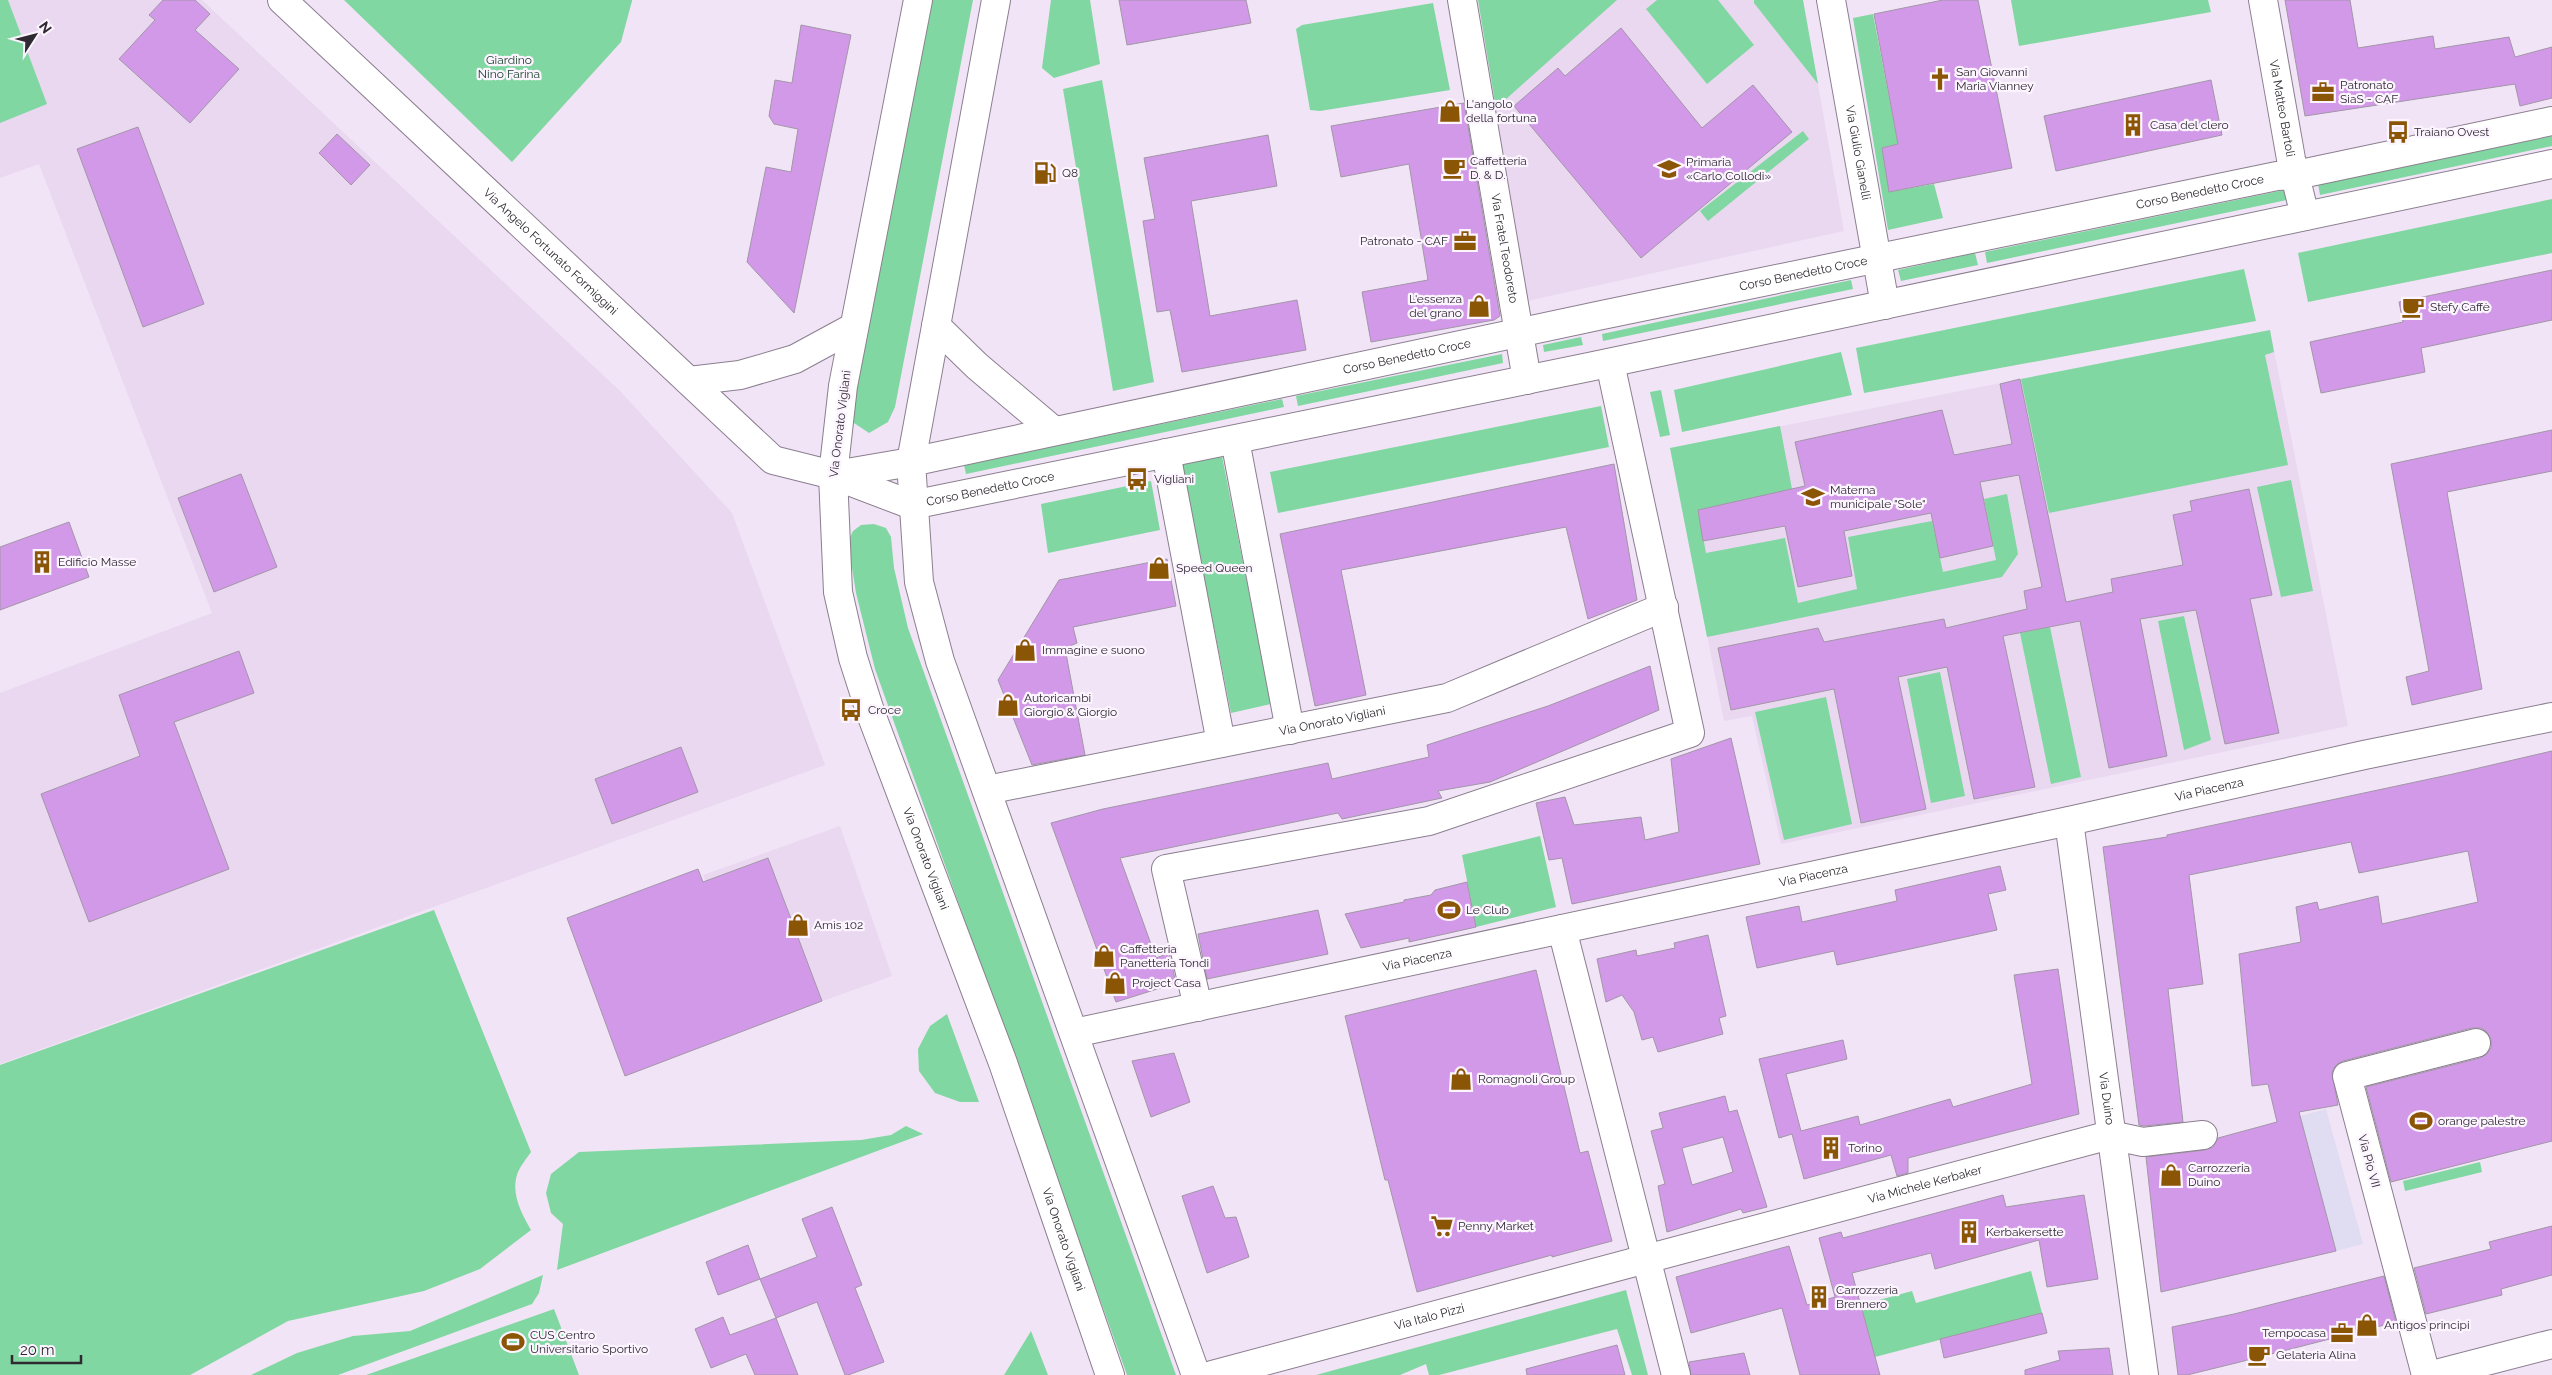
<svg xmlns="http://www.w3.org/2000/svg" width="2552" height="1375" viewBox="0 0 2552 1375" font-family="Raleway,sans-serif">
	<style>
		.built { fill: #e9d8f0 }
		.industrial { fill: #e0dcf2 }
		.green { fill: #81d7a1 }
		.building { fill: #d399e9; stroke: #a296a7; fill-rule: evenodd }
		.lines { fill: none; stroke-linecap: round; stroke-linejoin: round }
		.street-casing { stroke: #8b7f8f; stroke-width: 30 }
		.secondary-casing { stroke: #8b7f8f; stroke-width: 30 }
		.street { stroke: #fff; stroke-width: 28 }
		.secondary { stroke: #fff; stroke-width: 28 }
		.labels { text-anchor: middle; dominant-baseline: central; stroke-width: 4.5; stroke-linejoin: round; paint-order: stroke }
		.park-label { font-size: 12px; fill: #143d25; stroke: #fcf4ff }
		.poi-label { font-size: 12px; fill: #2f2a31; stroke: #fcf4ff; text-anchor: start }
		.street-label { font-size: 12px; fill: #2f2a31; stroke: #fcf4ff }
	</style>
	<rect width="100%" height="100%" fill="#f1e4f6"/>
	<path class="built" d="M0 0H202L620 391 732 513 825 765 0 1064V693L212 613 39 164 0 178Z
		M1478 0H1803L1844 231 1527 301Z
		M2270 330 2348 726 1781 844 1752 716 1724 721 1670 448Z
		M840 826 892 976 759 1024 703 875Z"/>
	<path class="industrial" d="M2326 1109 2363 1244 2336 1251 2300 1116Z"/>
	<path class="green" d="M0 0H8L47 104 0 123Z
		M344 0H632V1L621 42 512 162Z
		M927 0H973L895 407 888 422 869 433 854 423 848 413Z
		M1051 0H1090L1100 64 1054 78 1042 68Z
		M1478 0H1617L1496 108Z
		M1657 0H1718L1754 45 1707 84 1646 9Z
		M1754 0H1803L1818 84 1754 3Z
		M2011 0H2208L2211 12 2019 46Z
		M1433 3 1450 90 1320 111 1310 110 1296 29 1302 25Z
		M1873 14 1898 144 1882 148 1889 192 1934 184 1943 218 1888 230 1853 18Z
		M1102 80 1154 382 1113 391 1063 89Z
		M1803 131 1809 139 1708 221 1700 211Z
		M2552 136V146L2320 195 2318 184Z
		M2289 189 2291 199 1987 263 1985 252Z
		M2552 199V253L2308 302 2298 253Z
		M1975 253 1978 265 1901 281 1898 270Z
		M2244 269 2256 321 1864 393 1856 348Z
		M1851 280 1853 289 1603 341 1602 334Z
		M2270 330 2274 352 2265 355 2288 465 2049 513 2021 379Z
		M1581 337 1583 345 1544 352 1543 345Z
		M1841 352 1852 395 1682 432 1674 390Z
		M1502 354 1503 363 1298 406 1296 396Z
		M1661 390 1670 435 1660 437 1650 392Z
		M1282 399 1284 407 966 474 964 465Z
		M1601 406 1609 447 1278 513 1270 472Z
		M1780 426 1792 489 1698 510 1706 553 1785 538 1798 603 1857 589 1848 537 1932 521 1943 572 1996 560 1984 499 2007 494 2018 554 2002 577 1707 637 1670 448Z
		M1222 456 1271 704 1231 713 1182 465Z
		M2291 480 2313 591 2281 597 2257 487Z
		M1151 481 1160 530 1048 553 1041 504Z
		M874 524 886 528 891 537 894 568 908 628 1176 1375H1127L875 669 856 593 848 542 853 531 861 525Z
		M2184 616 2211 740 2184 750 2158 621Z
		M2050 627 2081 777 2051 784 2020 633Z
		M1940 672 1965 796 1931 803 1907 679Z
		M1826 697 1852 824 1784 840 1755 712Z
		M1540 836 1556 907 1476 927 1462 855Z
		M434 910 531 1152C527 1158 521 1165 518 1172 510 1192 521 1213 531 1230L480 1269 424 1291 288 1321 190 1375H0V1065Z
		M947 1014 979 1102H960L935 1093 919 1071 918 1049 930 1026Z
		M906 1126 923 1134 557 1270 563 1224 551 1213 546 1193 551 1174 579 1152 861 1140 891 1135Z
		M2480 1162 2482 1172 2405 1191 2403 1181Z
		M2031 1271 2042 1313 1875 1357 1861 1305 1912 1291 1916 1303Z
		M543 1275 539 1293 532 1304 338 1375H251L297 1353 353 1336 410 1331Z
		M1626 1290 1648 1375H1632L1617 1329 1439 1375H1429L1426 1364 1400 1375H1316Z
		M554 1309 579 1375H366Z
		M1031 1331 1048 1375H1004Z"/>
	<path class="building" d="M163 0H195L210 14 195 30 239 69 190 123 119 59 155 20 149 15Z
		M1119 0H1246L1251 23 1127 45Z
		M1943 0H1978L2012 168 1889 192 1882 148 1898 144 1874 14Z
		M2285 0H2350L2358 48 2433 36 2435 49 2509 37 2515 57 2552 47V98L2520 106 2515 84 2305 116Z
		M801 25 851 35 794 313 747 262 766 167 791 172 798 129 774 124 769 116 775 80 792 83Z
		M1621 28 1702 128 1753 85 1792 132 1641 258 1514 106 1558 68 1565 76Z
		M2211 80 2222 135 2056 171 2044 116Z
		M1464 103 1500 316 1494 320 1371 342 1362 292 1428 280 1409 164 1341 177 1331 126Z
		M138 127 204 304 143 327 77 149Z
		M337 134 370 165 351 185 319 153Z
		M1268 135 1277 186 1191 201 1210 316 1297 300 1306 350 1182 372 1170 310 1157 312 1143 221 1155 219 1144 158Z
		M2552 270V320L2421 348 2425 372 2321 393 2310 342 2403 322 2399 302Z
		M2020 379 2066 602 2113 592 2111 579 2183 565 2173 515 2192 511 2190 501 2249 489 2272 595 2250 599 2279 733 2225 744 2196 610 2140 619 2167 756 2109 768 2080 621 2003 636 2035 787 1974 799 1947 667 1898 677 1926 809 1861 823 1834 689 1731 710 1718 648 1818 628 1824 642 1944 619 1946 628 2027 609 2024 591 2042 587 2019 475 1980 482 1993 546 1940 558 1931 513 1844 531 1852 576 1798 587 1785 526 1703 541 1698 510 1805 486 1795 442 1942 410 1954 455 2012 444 2000 384Z
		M2552 430V471L2447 492 2482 689 2412 705 2406 677 2429 671 2391 464Z
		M1614 464 1637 600 1588 619 1566 527 1341 570 1366 695 1315 706 1280 534Z
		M241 474 277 567 214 592 178 498Z
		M69 522 89 577 0 610V547Z
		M1167 559 1176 606 1073 627 1077 643 1065 648 1085 755 1032 765 998 680 1059 580Z
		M239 651 254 693 174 722 229 869 89 922 41 794 140 756 119 695Z
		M1650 666 1659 710 1490 782 1438 791 1442 798 1342 819 1338 813 1120 858 1156 958 1169 953 1176 983 1116 1002 1051 823 1103 809 1328 763 1332 779 1429 757 1427 745 1548 706Z
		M1731 738 1760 864 1572 904 1562 858 1549 860 1536 803 1565 797 1574 825 1641 817 1645 840 1679 832 1671 759Z
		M681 747 698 792 612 824 595 779Z
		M2552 751V1141L2391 1182 2366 1087 2480 1058 2487 1054 2491 1048V1039L2487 1032 2481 1028H2472L2343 1061 2336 1065 2332 1072 2338 1105 2299 1112 2336 1251 2161 1292 2146 1157 2205 1150 2213 1147 2218 1138 2277 1122 2268 1084 2252 1086 2239 954 2301 942 2296 907 2317 902 2319 910 2378 896 2382 924 2478 902 2468 851 2359 873 2351 842 2189 875 2203 984 2168 989 2183 1122 2144 1126 2139 1125 2103 847 2167 837V835L2453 774Z
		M768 858 822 1001 625 1076 567 918 698 869 703 882Z
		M2000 866 2006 890 1988 894 1997 930 1837 965 1834 951 1757 968 1746 917 1799 906 1802 922 1897 901 1895 890Z
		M1467 882 1476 927 1409 942V938L1361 948 1345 914 1404 902V900L1431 895 1435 890Z
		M1318 910 1328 954 1207 979 1198 934Z
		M1708 935 1726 1016 1719 1018 1723 1034 1658 1052 1653 1037 1642 1040 1634 1012 1622 995 1606 1002 1597 959 1636 950 1637 956 1675 948 1674 943Z
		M2058 969 2079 1114 1908 1158V1173L1897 1176 1891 1155 1804 1179 1792 1134 1779 1138 1759 1059 1843 1040 1847 1059 1786 1074 1801 1131 1858 1116 1860 1125 1950 1099 1953 1107 2032 1084 2014 975Z
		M1536 970 1580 1153 1588 1151 1612 1241 1552 1257V1255L1417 1292 1388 1180H1385L1345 1016Z
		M1174 1053 1190 1102 1151 1117 1132 1061Z
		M1725 1096 1729 1112 1737 1110 1767 1207 1743 1213 1741 1209 1667 1232 1658 1186 1665 1184 1651 1131 1663 1128 1659 1113ZM1723 1137 1733 1172 1692 1185 1682 1148Z
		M1213 1186 1225 1218 1236 1217 1249 1257 1207 1273 1182 1196Z
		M2003 1195 2006 1207 2084 1195 2098 1279 2047 1287 2039 1240 1935 1269 1931 1253 1852 1273 1880 1375H1800L1782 1308 1691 1333 1676 1277 1789 1246 1807 1305 1835 1297 1819 1238 1841 1232 1843 1238Z
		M832 1207 862 1285 855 1288 884 1362 848 1375H845L817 1302 776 1318 760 1279 817 1257 802 1219Z
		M2552 1226V1275L2501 1289 2502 1295 2426 1314 2414 1268 2491 1249 2489 1242Z
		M748 1245 760 1279 718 1295 706 1262Z
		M2384 1276 2396 1322 2240 1362 2187 1375H2178L2172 1327 2234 1314Z
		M2042 1313 2047 1333 1944 1358 1940 1339Z
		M723 1317 730 1335 776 1318 798 1375H755L746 1354 711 1368 695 1329Z
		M1617 1345 1625 1375H1527L1526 1369Z
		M2109 1348 2113 1375H2025V1370L2060 1360 2058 1351Z
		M1744 1353 1750 1375H1691L1689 1362Z"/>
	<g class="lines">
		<defs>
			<g id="street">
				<path id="s1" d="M282 0 773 460 833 475 912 505 1589 367 2552 164"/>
				<path id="s2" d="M1462 0 1527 380"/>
				<path id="s3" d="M1831 0 1885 305"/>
				<path id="s4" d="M2263 0 2291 159 2305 216"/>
				<path d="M936 326 977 366 1054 431"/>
				<path d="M689 381 740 375 795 359 854 327"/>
				<path d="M1235 440 1290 730"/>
				<path d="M1166 453 1221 743"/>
				<path id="s5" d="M835 475 911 462 1602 315 2277 176 2296 175 2552 121"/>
				<path id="s6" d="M987 790 1447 698 1664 607"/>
				<path id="s7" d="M2069 821 2144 1375"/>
				<path d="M1562 929 1676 1375"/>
				<path d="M1198 1007 1166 869 1429 821 1690 733 1610 363"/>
				<path id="s8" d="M1074 1033 2069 821 2364 755 2552 717"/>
				<path id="s9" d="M1212 1375 2110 1135 2143 1142 2203 1135"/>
				<path d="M2426 1375 2347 1076 2476 1043"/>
			</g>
			<g id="secondary">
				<path id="s10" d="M918 0 843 386 833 475 838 592 853 658 871 714 1003 1063 1110 1375"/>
				<path d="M996 0 911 462 919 582 940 661 1196 1375"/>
				<path d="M2432 1375 2552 1344"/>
			</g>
		</defs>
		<use href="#street" class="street-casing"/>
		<use href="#secondary" class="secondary-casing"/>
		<use href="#street" class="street"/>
		<use href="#secondary" class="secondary"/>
	</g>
	<defs>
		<symbol id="church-bare" viewBox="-9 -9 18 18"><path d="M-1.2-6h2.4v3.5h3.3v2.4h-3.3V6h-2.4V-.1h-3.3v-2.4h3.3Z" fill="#8b5506" stroke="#fcf4ff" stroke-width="2.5" paint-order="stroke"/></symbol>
		<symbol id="office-bare" viewBox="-9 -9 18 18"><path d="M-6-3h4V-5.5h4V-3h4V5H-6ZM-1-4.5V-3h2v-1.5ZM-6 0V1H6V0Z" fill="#8b5506" stroke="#fcf4ff" stroke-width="2.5" paint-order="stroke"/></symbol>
		<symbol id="shop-bare" viewBox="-9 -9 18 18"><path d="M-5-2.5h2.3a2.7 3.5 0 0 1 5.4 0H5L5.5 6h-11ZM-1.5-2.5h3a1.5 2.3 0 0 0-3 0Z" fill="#8b5506" stroke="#fcf4ff" stroke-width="2.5" paint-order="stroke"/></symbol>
		<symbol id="building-bare" viewBox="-9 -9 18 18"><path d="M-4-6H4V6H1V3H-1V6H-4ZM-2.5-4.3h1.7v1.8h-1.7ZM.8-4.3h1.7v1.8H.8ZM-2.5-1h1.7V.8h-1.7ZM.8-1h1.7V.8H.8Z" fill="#8b5506" stroke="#fcf4ff" stroke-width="2.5" paint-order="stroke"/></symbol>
		<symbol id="bus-bare" viewBox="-9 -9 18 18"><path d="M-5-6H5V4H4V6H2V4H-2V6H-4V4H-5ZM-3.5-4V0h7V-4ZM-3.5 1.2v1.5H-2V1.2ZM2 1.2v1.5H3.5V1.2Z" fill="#8b5506" stroke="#fcf4ff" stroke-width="2.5" paint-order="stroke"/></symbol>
		<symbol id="cafe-bare" viewBox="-9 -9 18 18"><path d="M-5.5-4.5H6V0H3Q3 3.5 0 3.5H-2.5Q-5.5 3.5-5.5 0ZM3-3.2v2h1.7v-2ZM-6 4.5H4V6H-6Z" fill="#8b5506" stroke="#fcf4ff" stroke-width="2.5" paint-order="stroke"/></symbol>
		<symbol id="school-bare" viewBox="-9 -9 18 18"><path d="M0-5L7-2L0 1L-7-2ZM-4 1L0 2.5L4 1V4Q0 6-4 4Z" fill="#8b5506" stroke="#fcf4ff" stroke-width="2.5" paint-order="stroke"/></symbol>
		<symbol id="fuel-bare" viewBox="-9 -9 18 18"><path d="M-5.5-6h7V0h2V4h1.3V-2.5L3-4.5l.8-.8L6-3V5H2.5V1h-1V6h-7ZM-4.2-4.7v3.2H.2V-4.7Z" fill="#8b5506" stroke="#fcf4ff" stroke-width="2.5" paint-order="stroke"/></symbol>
		<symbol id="stadium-bare" viewBox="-9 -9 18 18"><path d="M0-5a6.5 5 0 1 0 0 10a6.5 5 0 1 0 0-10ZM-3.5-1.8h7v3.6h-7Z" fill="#8b5506" stroke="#fcf4ff" stroke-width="2.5" paint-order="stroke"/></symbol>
		<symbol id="supermarket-bare" viewBox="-9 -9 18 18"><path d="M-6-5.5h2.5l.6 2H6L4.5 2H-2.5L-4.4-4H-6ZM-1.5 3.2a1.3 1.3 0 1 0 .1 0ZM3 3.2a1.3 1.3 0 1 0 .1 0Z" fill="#8b5506" stroke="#fcf4ff" stroke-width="2.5" paint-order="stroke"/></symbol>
	</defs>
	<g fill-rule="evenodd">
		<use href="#church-bare" x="1924" y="63" width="32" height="32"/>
		<use href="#office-bare" x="2307" y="76" width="32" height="32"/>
		<use href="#shop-bare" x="1434" y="95" width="32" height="32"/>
		<use href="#building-bare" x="2117" y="109" width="32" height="32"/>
		<use href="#bus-bare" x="2382" y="116" width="32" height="32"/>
		<use href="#cafe-bare" x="1438" y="152" width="32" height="32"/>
		<use href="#school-bare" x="1653" y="153" width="32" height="32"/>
		<use href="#fuel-bare" x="1029" y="157" width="32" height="32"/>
		<use href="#office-bare" x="1449" y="225" width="32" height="32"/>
		<use href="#shop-bare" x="1463" y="290" width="32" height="32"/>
		<use href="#cafe-bare" x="2397" y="291" width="32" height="32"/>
		<use href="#bus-bare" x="1121" y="463" width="32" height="32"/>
		<use href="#school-bare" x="1797" y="481" width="32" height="32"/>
		<use href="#building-bare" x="26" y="546" width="32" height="32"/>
		<use href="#shop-bare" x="1143" y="552" width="32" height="32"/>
		<use href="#shop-bare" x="1009" y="634" width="32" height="32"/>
		<use href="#shop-bare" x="992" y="689" width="32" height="32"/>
		<use href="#bus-bare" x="835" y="694" width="32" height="32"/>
		<use href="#stadium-bare" x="1433" y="894" width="32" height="32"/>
		<use href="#shop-bare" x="782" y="909" width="32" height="32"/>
		<use href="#shop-bare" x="1088" y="940" width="32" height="32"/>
		<use href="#shop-bare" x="1099" y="967" width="32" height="32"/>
		<use href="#shop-bare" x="1445" y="1063" width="32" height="32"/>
		<use href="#stadium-bare" x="2405" y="1105" width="32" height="32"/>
		<use href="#building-bare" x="1815" y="1132" width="32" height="32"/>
		<use href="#shop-bare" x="2155" y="1159" width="32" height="32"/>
		<use href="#supermarket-bare" x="1426" y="1210" width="32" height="32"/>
		<use href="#building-bare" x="1953" y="1216" width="32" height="32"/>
		<use href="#building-bare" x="1803" y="1281" width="32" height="32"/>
		<use href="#shop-bare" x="2351" y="1309" width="32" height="32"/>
		<use href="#office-bare" x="2326" y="1317" width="32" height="32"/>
		<use href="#stadium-bare" x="497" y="1326" width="32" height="32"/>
		<use href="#cafe-bare" x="2243" y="1339" width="32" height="32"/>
	</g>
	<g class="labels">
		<g class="park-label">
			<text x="509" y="60">Giardino<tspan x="509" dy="14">Nino Farina</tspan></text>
		</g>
		<g class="poi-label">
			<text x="1956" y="72">San Giovanni<tspan x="1956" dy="14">Maria Vianney</tspan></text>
			<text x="2340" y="85">Patronato<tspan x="2340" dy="14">SiaS - CAF</tspan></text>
			<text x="1466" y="104">L'angolo<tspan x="1466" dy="14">della fortuna</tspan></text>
			<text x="2150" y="125">Casa del clero</text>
			<text x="2414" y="132">Traiano Ovest</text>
			<text x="1470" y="161">Caffetteria<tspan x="1470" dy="14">D. &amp; D.</tspan></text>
			<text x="1686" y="162">Primaria<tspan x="1686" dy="14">«Carlo Collodi»</tspan></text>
			<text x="1062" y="173">Q8</text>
			<text x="1448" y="241" text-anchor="end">Patronato - CAF</text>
			<text x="1462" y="299" text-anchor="end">L'essenza<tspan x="1462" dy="14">del grano</tspan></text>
			<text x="2430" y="307">Stefy Caffè</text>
			<text x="1154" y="479">Vigliani</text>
			<text x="1830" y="490">Materna<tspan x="1830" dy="14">municipale "Sole"</tspan></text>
			<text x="58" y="562">Edificio Masse</text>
			<text x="1176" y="568">Speed Queen</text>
			<text x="1042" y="650">Immagine e suono</text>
			<text x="1024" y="698">Autoricambi<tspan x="1024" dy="14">Giorgio &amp; Giorgio</tspan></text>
			<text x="868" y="710">Croce</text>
			<text x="1466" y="910">Le Club</text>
			<text x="814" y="925">Amìs 102</text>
			<text x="1120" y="949">Caffetteria<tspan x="1120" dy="14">Panetteria Tondi</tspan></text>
			<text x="1132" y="983">Project Casa</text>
			<text x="1478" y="1079">Romagnoli Group</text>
			<text x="2438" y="1121">orange palestre</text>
			<text x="1848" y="1148">Torino</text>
			<text x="2188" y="1168">Carrozzeria<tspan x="2188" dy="14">Duino</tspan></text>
			<text x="1458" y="1226">Penny Market</text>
			<text x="1986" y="1232">Kerbakersette</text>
			<text x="1836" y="1290">Carrozzeria<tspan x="1836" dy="14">Brennero</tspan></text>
			<text x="2384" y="1325">Antigos principi</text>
			<text x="2326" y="1333" text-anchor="end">Tempocasa</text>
			<text x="530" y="1335">CUS Centro<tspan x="530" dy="14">Universitario Sportivo</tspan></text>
			<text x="2276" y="1355">Gelateria Alina</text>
		</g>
		<g class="street-label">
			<text stroke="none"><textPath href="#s4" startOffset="110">Via Matteo Bartoli</textPath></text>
			<text stroke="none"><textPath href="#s3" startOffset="155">Via Giulio Gianelli</textPath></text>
			<text stroke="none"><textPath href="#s5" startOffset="1394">Corso Benedetto Croce</textPath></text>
			<text stroke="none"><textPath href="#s2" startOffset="252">Via Fratel Teodoreto</textPath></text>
			<text stroke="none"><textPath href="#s1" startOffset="368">Via Angelo Fortunato Formiggini</textPath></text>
			<text stroke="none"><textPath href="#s5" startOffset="989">Corso Benedetto Croce</textPath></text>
			<text stroke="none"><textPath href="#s5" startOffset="584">Corso Benedetto Croce</textPath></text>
			<text transform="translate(840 424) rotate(-83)">Via Onorato Vigliani</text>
			<text stroke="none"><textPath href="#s1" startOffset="899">Corso Benedetto Croce</textPath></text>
			<text stroke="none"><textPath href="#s6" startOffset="352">Via Onorato Vigliani</textPath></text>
			<text stroke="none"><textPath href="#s8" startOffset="1161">Via Piacenza</textPath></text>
			<text stroke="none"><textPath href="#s10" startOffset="881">Via Onorato Vigliani</textPath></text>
			<text stroke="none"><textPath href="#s8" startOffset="756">Via Piacenza</textPath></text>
			<text stroke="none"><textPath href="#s8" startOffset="351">Via Piacenza</textPath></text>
			<text stroke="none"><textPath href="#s7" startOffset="280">Via Duino</textPath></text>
			<text transform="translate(2369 1161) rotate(75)">Via Pio VII</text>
			<text stroke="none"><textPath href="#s9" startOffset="738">Via Michele Kerbaker</textPath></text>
			<text stroke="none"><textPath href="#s10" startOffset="1286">Via Onorato Vigliani</textPath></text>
			<text stroke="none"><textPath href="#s9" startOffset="225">Via Italo Pizzi</textPath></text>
		</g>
	</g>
	<g transform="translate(35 35) rotate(54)" stroke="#fcf4ff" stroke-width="4" paint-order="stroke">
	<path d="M0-4L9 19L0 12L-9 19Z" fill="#2f2a31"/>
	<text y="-8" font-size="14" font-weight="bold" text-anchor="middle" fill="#2f2a31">N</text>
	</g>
	<path d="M12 1355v8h69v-8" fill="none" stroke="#2f2a31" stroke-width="2.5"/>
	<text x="20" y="1355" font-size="15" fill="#2f2a31" stroke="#fcf4ff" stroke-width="4" paint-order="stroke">20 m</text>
</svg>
